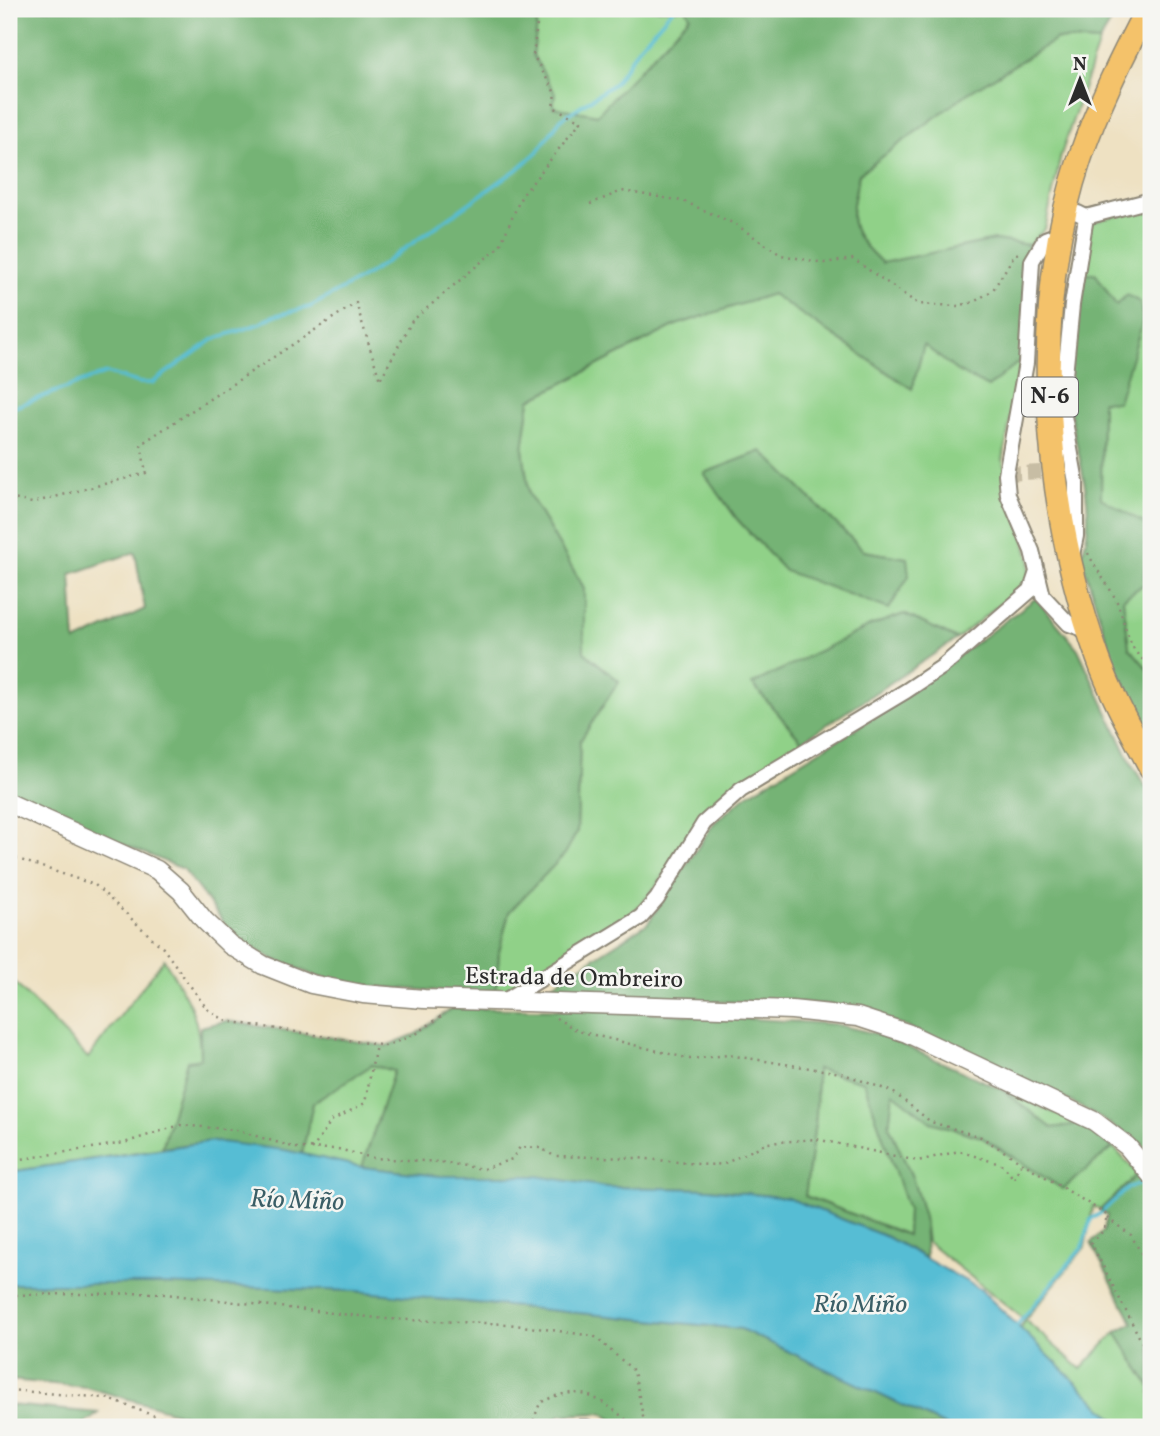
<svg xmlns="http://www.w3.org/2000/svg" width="1160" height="1436" viewBox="0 0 1160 1436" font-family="Vollkorn,serif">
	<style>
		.green { fill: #90d188; stroke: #5e7e5a; stroke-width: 2; fill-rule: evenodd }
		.forest { fill: #74b374; stroke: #506f50; stroke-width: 2; fill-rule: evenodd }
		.water { fill: #57bdd4; stroke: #417480; stroke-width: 2 }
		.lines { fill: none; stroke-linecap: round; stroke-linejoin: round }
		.stream { stroke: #57bdd4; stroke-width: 3.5 }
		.minor-tunnel { stroke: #c7bda4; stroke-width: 14; stroke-dasharray: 14 7; stroke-linecap: butt }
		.minor-casing { stroke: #8c8676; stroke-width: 18 }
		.tertiary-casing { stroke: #8c8676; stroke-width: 21 }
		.trunk-casing { stroke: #8c8676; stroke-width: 26 }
		.path { stroke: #8c8676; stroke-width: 2.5; stroke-dasharray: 2 5; stroke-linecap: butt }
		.minor { stroke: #fff; stroke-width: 14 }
		.tertiary { stroke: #fff; stroke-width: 18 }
		.trunk { stroke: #f4c26a; stroke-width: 23 }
		.labels { text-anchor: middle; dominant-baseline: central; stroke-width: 5; stroke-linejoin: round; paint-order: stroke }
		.shield { fill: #f6f6f2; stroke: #686867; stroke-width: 2 }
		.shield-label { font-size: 23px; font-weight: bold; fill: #2b2b2b }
		.street-label { font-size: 24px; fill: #2b2b2b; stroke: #f6f6f2 }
		.water-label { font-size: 26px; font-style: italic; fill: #3a5e66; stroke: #f6f6f2 }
	</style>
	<rect width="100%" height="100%" fill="#f6f6f2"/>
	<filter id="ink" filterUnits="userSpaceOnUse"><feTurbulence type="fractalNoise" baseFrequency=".0143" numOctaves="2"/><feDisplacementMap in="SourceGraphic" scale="14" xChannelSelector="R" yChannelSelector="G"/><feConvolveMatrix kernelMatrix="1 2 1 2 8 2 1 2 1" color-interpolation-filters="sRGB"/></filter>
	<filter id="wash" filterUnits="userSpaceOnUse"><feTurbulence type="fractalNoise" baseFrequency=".00686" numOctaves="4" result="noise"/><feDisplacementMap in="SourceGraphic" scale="28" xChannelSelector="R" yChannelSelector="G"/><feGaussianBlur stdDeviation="1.57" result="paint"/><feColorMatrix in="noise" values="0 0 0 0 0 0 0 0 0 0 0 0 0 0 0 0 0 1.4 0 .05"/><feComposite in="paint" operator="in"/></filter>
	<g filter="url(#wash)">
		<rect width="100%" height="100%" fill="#eee1c2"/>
		<path class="green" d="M539 9H686L691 16 598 115 553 107 533 55Z
			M1057 39 1099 42 1061 155 1045 229 1029 245 995 240 882 263C845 228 849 222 859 174L968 93Z
			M1151 205V527L1101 499 1102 401 1116 305 1095 273H1079L1089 223Z
			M772 294 912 389 924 344 957 371 1021 360 1003 460 1030 560 1029 580 957 639 904 614 870 626 753 684 802 741 720 800 650 894 618 928 496 995 499 952 509 912 577 832 580 741 619 681 584 652V588L529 494 523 449 530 400 676 325ZM762 452 864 551 907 558 785 571 737 519 705 474Z
			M1151 563V673L1129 647 1123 599 1144 584 1145 565Z
			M164 959C186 998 200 1012 200 1059L187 1061 162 1148 9 1172V977L88 1058Z
			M372 1065 394 1071 362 1167 302 1154 313 1103Z
			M817 1069 864 1082 908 1210 907 1235 805 1196 816 1116Z
			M1001 1089 1079 1124 1052 1128Z
			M893 1092 931 1122 981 1137 1063 1189 1113 1147 1138 1174 1100 1210 1093 1206 1085 1247 1025 1320 1081 1369 1116 1332 1151 1388V1427H1122L1020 1328 1025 1320 927 1242 924 1217 912 1177 889 1126Z"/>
		<path class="forest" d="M9 9H539L533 55 555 93 553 107 597 115 690 16 686 9H1119L1099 42 1057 39 968 93 859 174C849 222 845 228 882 263L995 240 1029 245 1021 360 988 387 957 371 924 345 912 389 772 294 676 325 530 400 523 449 529 494 584 588V652L619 681 580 741 577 832 565 854 509 912 499 952 496 995 365 986 318 977 271 958 246 944 225 924 183 869 9 797ZM135 552 145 609 75 642 71 574Z
			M1079 273H1095L1116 305 1127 295 1140 302 1143 321 1118 402 1102 401 1101 498 1151 527V563L1145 565 1144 584 1123 599 1129 647 1151 673V734L1115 666 1081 556C1102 508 1069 437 1067 386 1066 349 1076 310 1079 273Z
			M762 451 864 551 907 558 909 576 889 609 785 571 737 519 704 473Z
			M1036 598 1078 649 1132 765 1151 795V1151C1102 1115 1047 1089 992 1064 937 1039 886 1015 826 1004L532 998 648 923 714 823 747 795 881 713Z
			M904 614 957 639 802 741 752 684 870 626Z
			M452 1008 611 1010 834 1024 881 1035 1001 1089 1052 1128 1079 1124 1113 1147 1063 1189 981 1137 931 1122 893 1093 889 1126 912 1177 924 1217 926 1258 887 1237 788 1198 709 1189 607 1187 439 1176 362 1167 394 1071 372 1065 313 1103 302 1154 212 1141 162 1148 187 1061 200 1059V1027L226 1021 386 1046 416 1034ZM817 1069 864 1082 908 1210 907 1235 805 1196 816 1116Z
			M1138 1174 1151 1195V1388L1116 1332 1133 1323 1091 1243 1104 1230 1107 1215 1100 1210Z
			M9 1284H160L355 1291 741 1329 948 1427H622L603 1413 560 1415 548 1427H228L86 1387 9 1380Z
			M9 1405 99 1413 80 1427H9Z"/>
		<path class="water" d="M212 1141 285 1150 362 1167 439 1176H537L607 1187 709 1189 788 1198 887 1237 980 1289 1122 1427H948L741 1329 355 1291 160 1284H9V1172Z"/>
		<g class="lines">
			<path class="stream" d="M9 409 106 373 140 383H152L214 339 259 324 273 316 310 307 369 274 519 168 537 152 561 119 615 83 638 48 673 9
				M1104 1210 1128 1188 1142 1183
				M1017 1325 1082 1248 1091 1219 1101 1213"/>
		</g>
	</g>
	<g filter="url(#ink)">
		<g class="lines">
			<path class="minor-tunnel" d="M1006 474 1060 471"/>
			<defs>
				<path id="minor" d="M1078 213 1086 217 1151 200
					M1061 233 1045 239 1032 261 1026 363 1006 474 1008 495 1032 551 1043 596 1069 624 1089 631
					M1072 555 1076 536V482L1062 405 1072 305 1086 217
					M503 1002 641 917 657 899 704 823 741 790 906 691 942 667 1031 590 1037 572
					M580 1427H587"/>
				<path id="tertiary" d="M9 803 157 870 181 891 204 920 230 945 263 965 311 984 363 994 424 999 792 1010 858 1017 907 1033 1094 1121 1127 1146 1151 1175"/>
				<path id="trunk" d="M1147 9C1122 57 1097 107 1080 158 1028 312 1044 507 1098 658 1112 697 1132 732 1151 768"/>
			</defs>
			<use href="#minor" class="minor-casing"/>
			<use href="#tertiary" class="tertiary-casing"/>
			<use href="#trunk" class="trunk-casing"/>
			<path class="path" d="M590 204 622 191 683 201 735 224 781 255 824 263 853 259 918 304 957 306 974 302 993 290 1015 254 1023 253
				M9 498 32 503 146 473 141 444 356 303 380 380 412 321 500 246 521 197 581 121 553 107 555 93 533 55 539 9
				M1088 553C1096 570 1109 585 1117 602 1126 623 1128 656 1151 664
				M9 856 95 885 163 948 207 1009 226 1021 386 1046 416 1034 443 1015
				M556 1018 578 1031 690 1059 728 1055 841 1073 893 1092 931 1122 981 1137 1107 1215 1104 1230 1091 1243 1151 1360
				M312 1150 331 1121 365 1103 376 1045
				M9 1161 124 1143 180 1125 236 1130 296 1148 338 1149 373 1158 441 1162 483 1169 512 1159 520 1147 541 1148 554 1156 637 1158 708 1165 724 1164 767 1143 816 1139 918 1161 959 1151 1003 1165 1014 1179 1022 1161
				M1107 1218 1131 1235 1151 1271
				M9 1295 156 1293 386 1319 508 1324 594 1336 634 1371 645 1427
				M9 1390 106 1398 185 1427
				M531 1427 540 1403C581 1380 603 1401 635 1427"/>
			<use href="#minor" class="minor"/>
			<use href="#tertiary" class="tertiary"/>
			<use href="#trunk" class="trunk"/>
		</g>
	</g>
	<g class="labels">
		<rect class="shield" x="1022" y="377.5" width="56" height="39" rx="5"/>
		<g class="shield-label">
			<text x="1050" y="397">N-6</text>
		</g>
		<g class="street-label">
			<text transform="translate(574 979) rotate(1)">Estrada de Ombreiro</text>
		</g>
		<g class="water-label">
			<text transform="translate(297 1201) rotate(2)">Río Miño</text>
			<text x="860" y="1305">Río Miño</text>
		</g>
	</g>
	<rect width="1160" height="1436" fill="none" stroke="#f6f6f2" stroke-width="35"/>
	<g transform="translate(1080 80)" stroke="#f6f6f2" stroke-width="5" paint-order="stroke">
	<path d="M0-5L12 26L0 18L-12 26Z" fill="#2b2b2b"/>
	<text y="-10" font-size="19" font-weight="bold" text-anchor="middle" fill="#2b2b2b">N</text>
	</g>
</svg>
